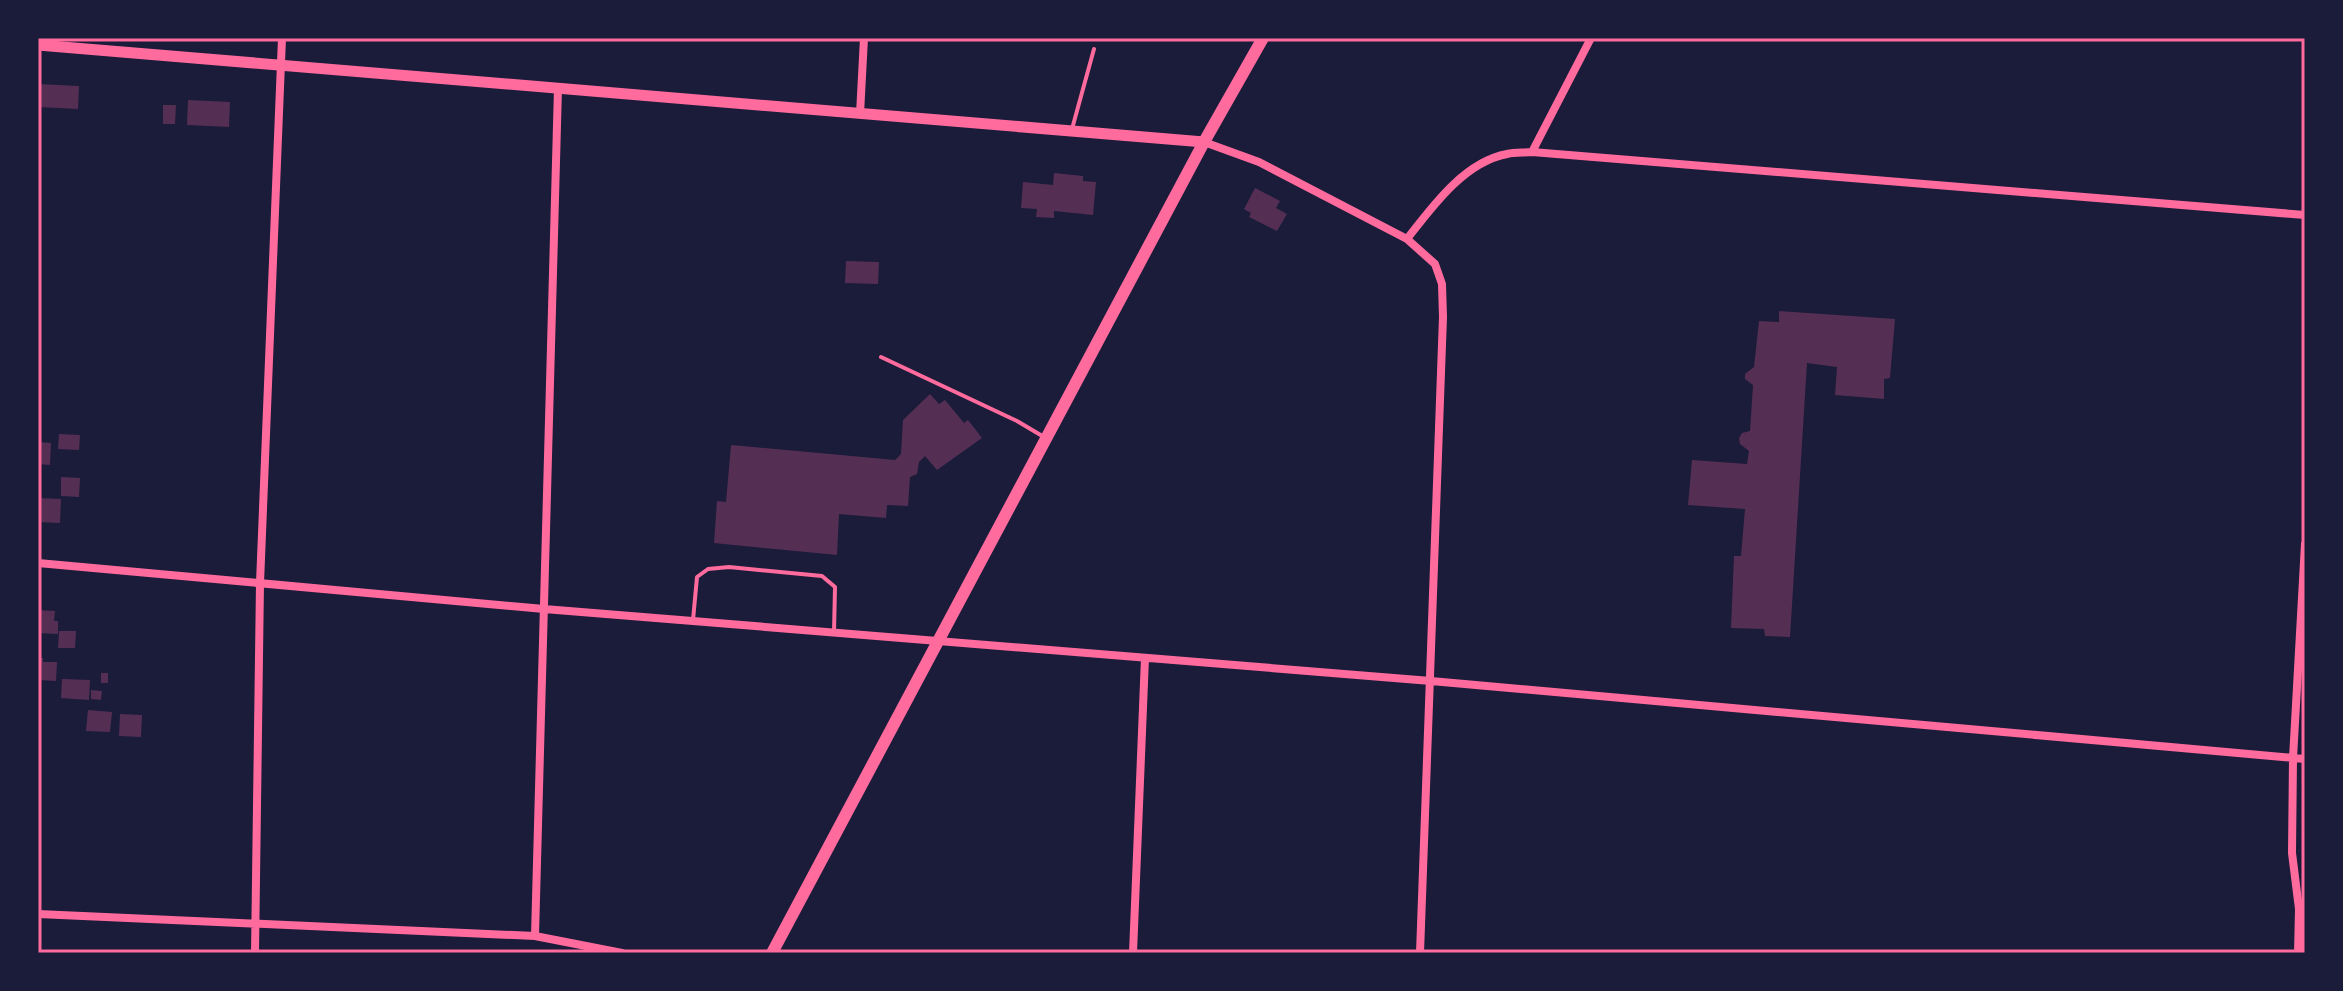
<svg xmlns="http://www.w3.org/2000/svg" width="2343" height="991" viewBox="0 0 2343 991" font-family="'Golos Text',sans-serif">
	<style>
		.building { fill: #542f53 }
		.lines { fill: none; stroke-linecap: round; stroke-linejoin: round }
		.service { stroke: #ff6b9d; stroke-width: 4 }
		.minor { stroke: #ff6b9d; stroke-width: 8 }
		.secondary { stroke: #ff6b9d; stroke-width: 11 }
		.primary { stroke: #ff6b9d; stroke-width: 12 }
		.neatline { fill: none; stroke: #ff6b9d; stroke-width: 3 }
	</style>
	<rect width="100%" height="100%" fill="#1b1b3a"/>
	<path class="building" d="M38 84 79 86 78 109 38 107Z
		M188 100 230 102 229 127 187 125Z
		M163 105H176L175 124H163Z
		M1054 173 1083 176V181L1096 182 1093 215 1054 211V218L1036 217 1037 209 1021 208 1023 182 1053 185Z
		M1255 188 1280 201 1276 208 1287 214 1277 231 1249 217 1251 213 1244 209Z
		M846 261 879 262 878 284 845 283Z
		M1779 311 1895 319 1890 378 1884 379V399L1835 395 1837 367 1807 363 1790 637 1765 636 1764 629 1731 628 1734 556H1741L1745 509 1688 505 1692 460 1747 464 1749 451 1740 444 1739 438 1742 433 1750 431 1753 385 1745 379V374L1754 367 1759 321 1779 322Z
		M930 394 939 404 945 400 964 423 968 420 982 438 937 470 925 456 919 462 917 474 910 477 908 506 887 505 886 518 839 514 837 555 714 543 717 501 726 502 731 445 895 460 901 454 903 420Z
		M59 434 80 435 79 450 58 449Z
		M38 442 51 443 50 465 38 464Z
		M61 477 80 478 79 497 61 496Z
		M38 498 61 499 60 523 38 522Z
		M38 610 55 611 54 621H58V634L38 633Z
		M59 631H76L75 648H58Z
		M38 658H43V662H57L56 681 38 680Z
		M101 673H108V683H101Z
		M62 679 90 680 89 700 61 698Z
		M91 690 102 691 101 700 91 699Z
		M88 710 112 712 110 732 86 731Z
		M120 714 142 715 141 737 119 736Z"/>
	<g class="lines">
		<path class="service" d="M1072 129 1094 49
			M881 357 1017 421 1044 437
			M693 620 697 577 708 569 729 567 822 576 835 587 834 632"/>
		<path class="minor" d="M860 114 864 38
			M1204 142 1259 162 1407 239 1435 264 1442 284 1443 317 1420 953
			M1532 152 2305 215
			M1407 239C1432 207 1464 162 1507 154 1515 152 1524 153 1532 152L1591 38
			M38 563 544 609 1431 681 2305 759
			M38 914 535 936 622 953
			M535 936 558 88
			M255 953 260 583 282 38
			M1133 953 1145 658
			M2298 953 2299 909 2292 853 2293 758 2305 544"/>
		<path class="secondary" d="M38 45 1204 142"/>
		<path class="primary" d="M772 953 1204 142 1263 38"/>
	</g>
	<rect width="2343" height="991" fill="none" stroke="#1b1b3a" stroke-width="80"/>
	<rect x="40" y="40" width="2263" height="911" class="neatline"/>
</svg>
